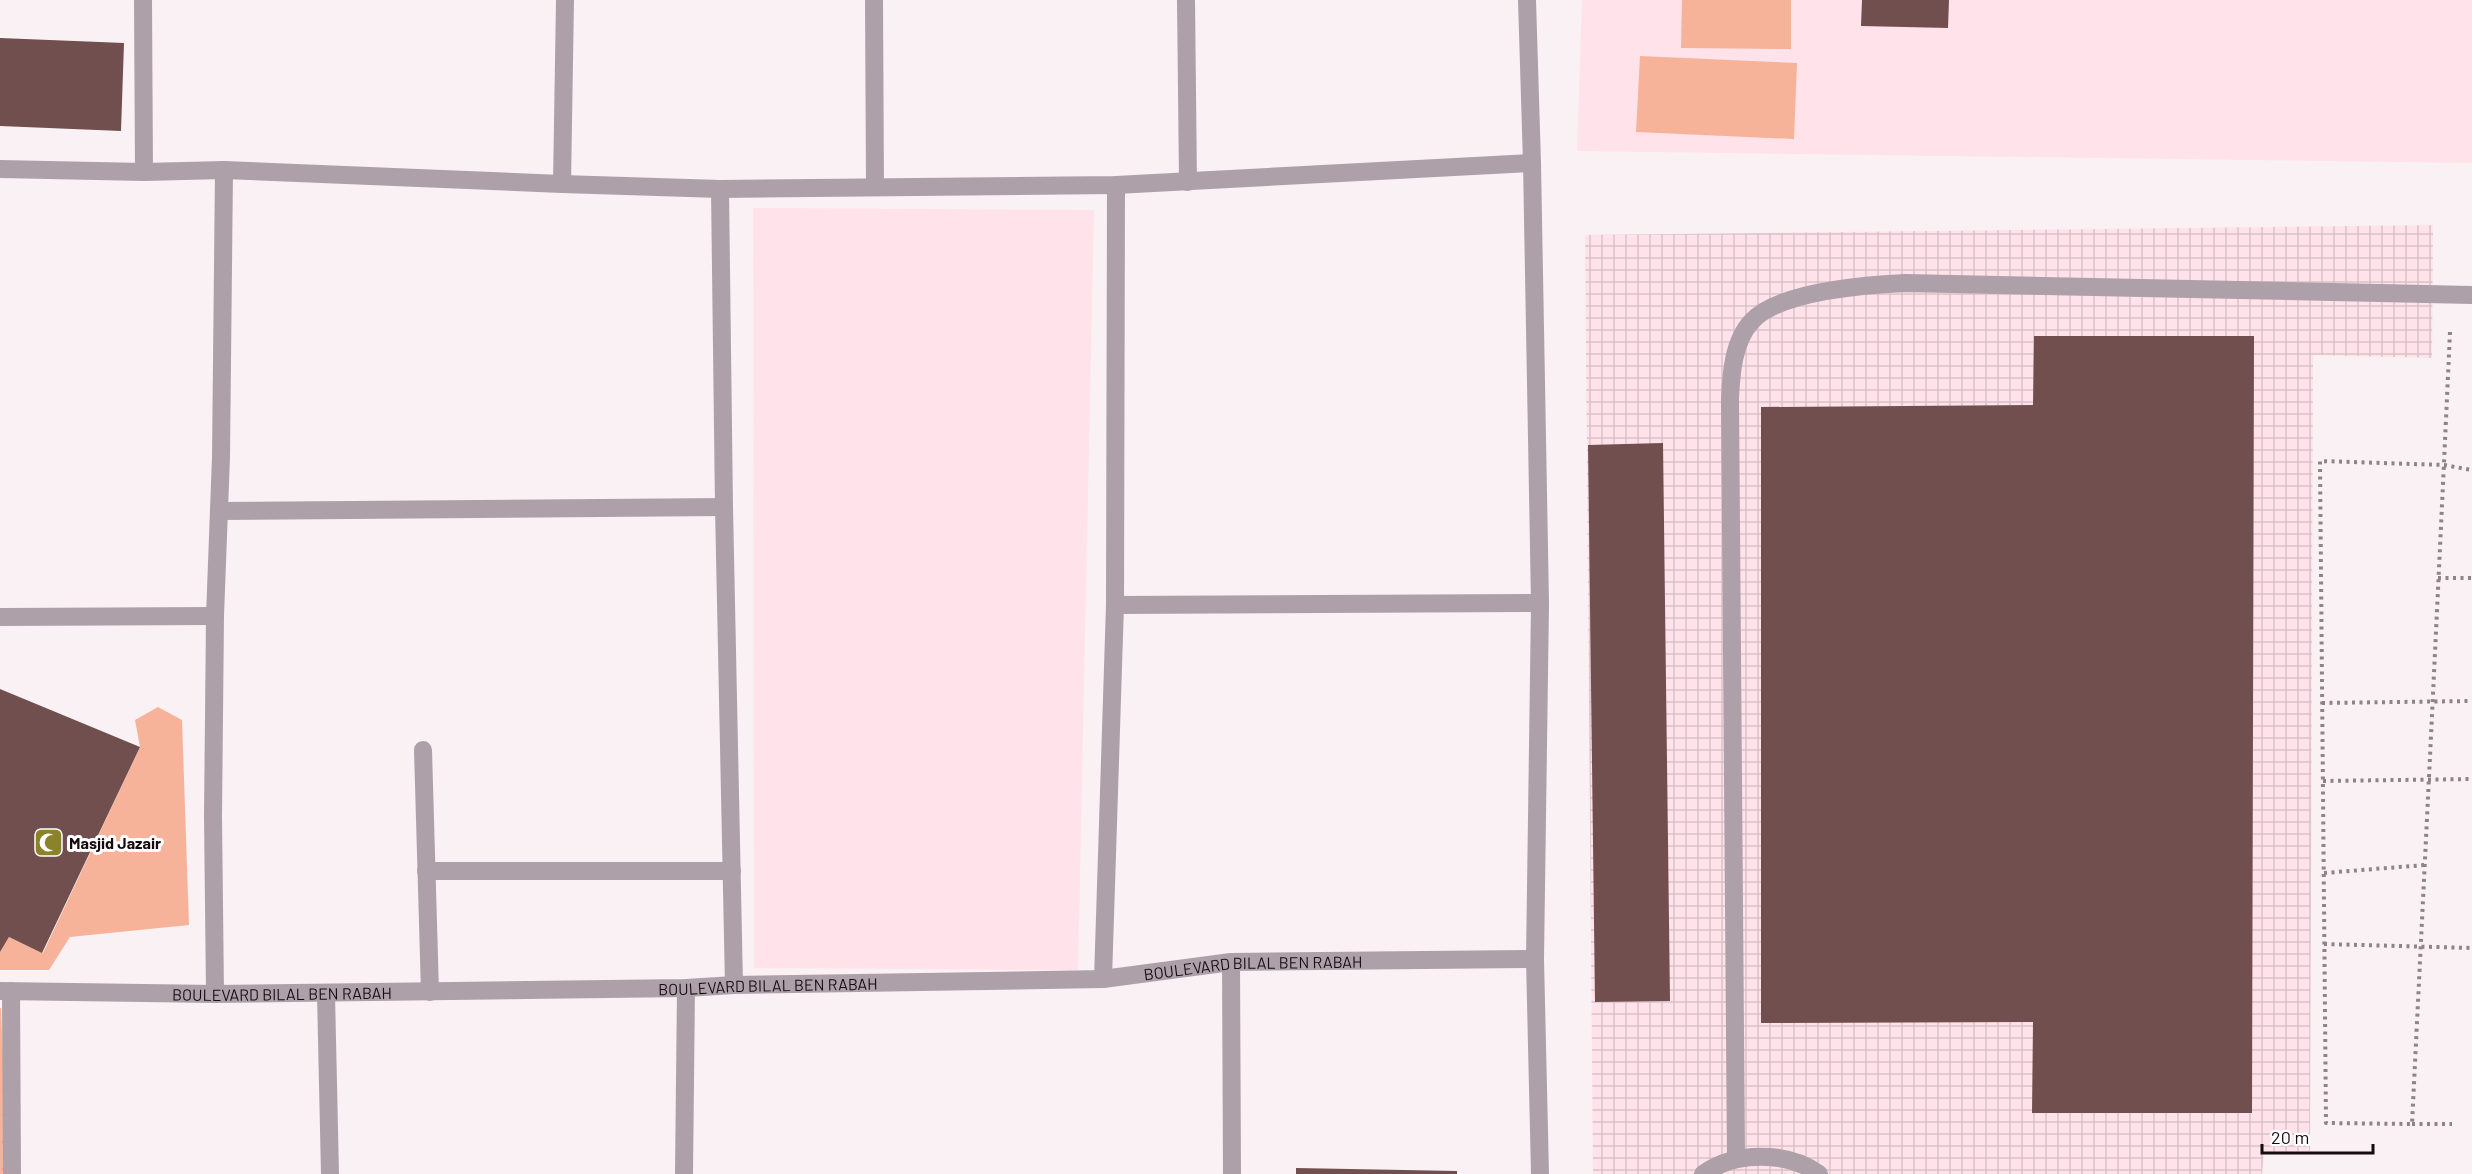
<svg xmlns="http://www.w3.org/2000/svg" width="2472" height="1174" viewBox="0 0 2472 1174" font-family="Barlow,sans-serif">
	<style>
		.built { fill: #ffe2ea }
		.industrial { fill: url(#industrial-grid) }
		.grass { fill: #f7b39a }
		.park { fill: url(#park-crowns) }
		.building { fill: #714f4e }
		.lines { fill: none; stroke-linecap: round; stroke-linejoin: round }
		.path { stroke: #8e8487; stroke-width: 4; stroke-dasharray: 3 4.5; stroke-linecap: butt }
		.minor { stroke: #aea0a9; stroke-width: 18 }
		.labels { text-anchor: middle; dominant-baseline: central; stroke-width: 6; stroke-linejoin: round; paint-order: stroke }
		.poi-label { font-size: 16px; font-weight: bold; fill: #170b0f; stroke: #fff; text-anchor: start }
		.street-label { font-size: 16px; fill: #170b0f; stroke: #fff }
	</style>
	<defs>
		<pattern id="industrial-grid" width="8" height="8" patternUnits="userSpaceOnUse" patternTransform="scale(1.5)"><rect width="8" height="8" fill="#ffe2ea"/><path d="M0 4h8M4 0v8" fill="none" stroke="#dac1c8"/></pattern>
		<pattern id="park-crowns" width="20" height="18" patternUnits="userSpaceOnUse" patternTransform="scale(1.5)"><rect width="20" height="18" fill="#f7b39a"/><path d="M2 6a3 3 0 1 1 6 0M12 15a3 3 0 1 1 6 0" fill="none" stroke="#d39984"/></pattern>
	</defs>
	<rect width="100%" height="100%" fill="#faf1f4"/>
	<path class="built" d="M1582 0H2472V163L1577 151Z
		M753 208 1094 210 1078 970 754 968Z"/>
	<path class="industrial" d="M2433 225 2432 358 2313 355 2310 1151 2264 1152 2262 1174H1593L1585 235Z"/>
	<path class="grass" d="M1682 0H1791V49L1681 48Z
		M1640 56 1797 63 1794 139 1636 132Z
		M158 707 182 720 189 925 70 937 49 970H0V952L9 937 43 953 140 747 135 720Z"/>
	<path class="park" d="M0 1008H1L8 1174H0Z"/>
	<path class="building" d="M1862 0H1949L1948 28 1861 26Z
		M0 38 124 43 121 131 0 126Z
		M2034 336H2254L2252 1113H2032L2033 1022 1761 1023V407L2033 405Z
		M1663 443 1670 1001 1595 1002 1588 445Z
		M0 689 140 747 42 953 9 937 0 952Z
		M1296 1168 1457 1171V1174H1296Z"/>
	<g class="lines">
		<path class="path" d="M2450 332C2438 596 2425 860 2412 1124L2326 1123 2320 461 2444 465 2472 470
			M2438 578H2472
			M2322 703 2472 701
			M2323 781 2472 779
			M2324 873 2425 865
			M2324 944 2472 948
			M2412 1124H2452"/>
		<g class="minor">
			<path d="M143 0 144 172"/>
			<path d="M874 0 875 187"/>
			<path d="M1186 0 1188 182"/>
			<path d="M1527 0 1532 163 1540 603 1535 959 1540 1174"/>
			<path d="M0 169 144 172 224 170 562 184 720 189 1116 185 1532 163"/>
			<path d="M562 184 565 0"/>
			<path d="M720 189 724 507 734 985"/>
			<path d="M219 511 724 507"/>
			<path d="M1115 605 1540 603"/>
			<path d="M0 617 215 616"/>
			<path d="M423 750 430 992"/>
			<path d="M426 871H732"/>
			<path d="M1231 962 1232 1174"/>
			<path d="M1103 979 1115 605 1116 185"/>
			<path id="s1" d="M0 991 215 994 686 988 734 985 1103 979 1231 962 1535 959"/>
			<path d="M11 991 12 1174"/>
			<path d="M215 994 213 816 215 616 221 457 224 170"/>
			<path d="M326 994 330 1174"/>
			<path d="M1736 1159 1730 399C1731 375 1733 341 1752 321 1780 291 1865 285 1905 283L2472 295"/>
			<path d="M684 1174 686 988"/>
			<path d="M1703 1174C1735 1151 1787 1151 1819 1174"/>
		</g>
	</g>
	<defs>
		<symbol id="mosque-square" viewBox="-11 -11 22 22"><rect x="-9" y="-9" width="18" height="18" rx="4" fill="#8b832b" stroke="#fff"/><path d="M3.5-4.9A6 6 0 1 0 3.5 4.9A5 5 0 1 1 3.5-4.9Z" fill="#fff"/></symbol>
	</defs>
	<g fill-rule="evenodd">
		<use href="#mosque-square" x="32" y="826" width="33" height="33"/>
	</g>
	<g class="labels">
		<g class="poi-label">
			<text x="69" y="842">Masjid Jazair</text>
		</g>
		<g class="street-label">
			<text stroke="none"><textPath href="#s1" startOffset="1254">BOULEVARD BILAL BEN RABAH</textPath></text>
			<text stroke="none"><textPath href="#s1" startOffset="768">BOULEVARD BILAL BEN RABAH</textPath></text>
			<text stroke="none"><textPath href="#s1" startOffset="282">BOULEVARD BILAL BEN RABAH</textPath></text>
		</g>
	</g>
	<path d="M2262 1144v9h111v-9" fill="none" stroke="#170b0f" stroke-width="3"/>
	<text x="2271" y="1144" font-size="18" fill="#170b0f" stroke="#ffffff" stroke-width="4.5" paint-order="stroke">20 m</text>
</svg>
